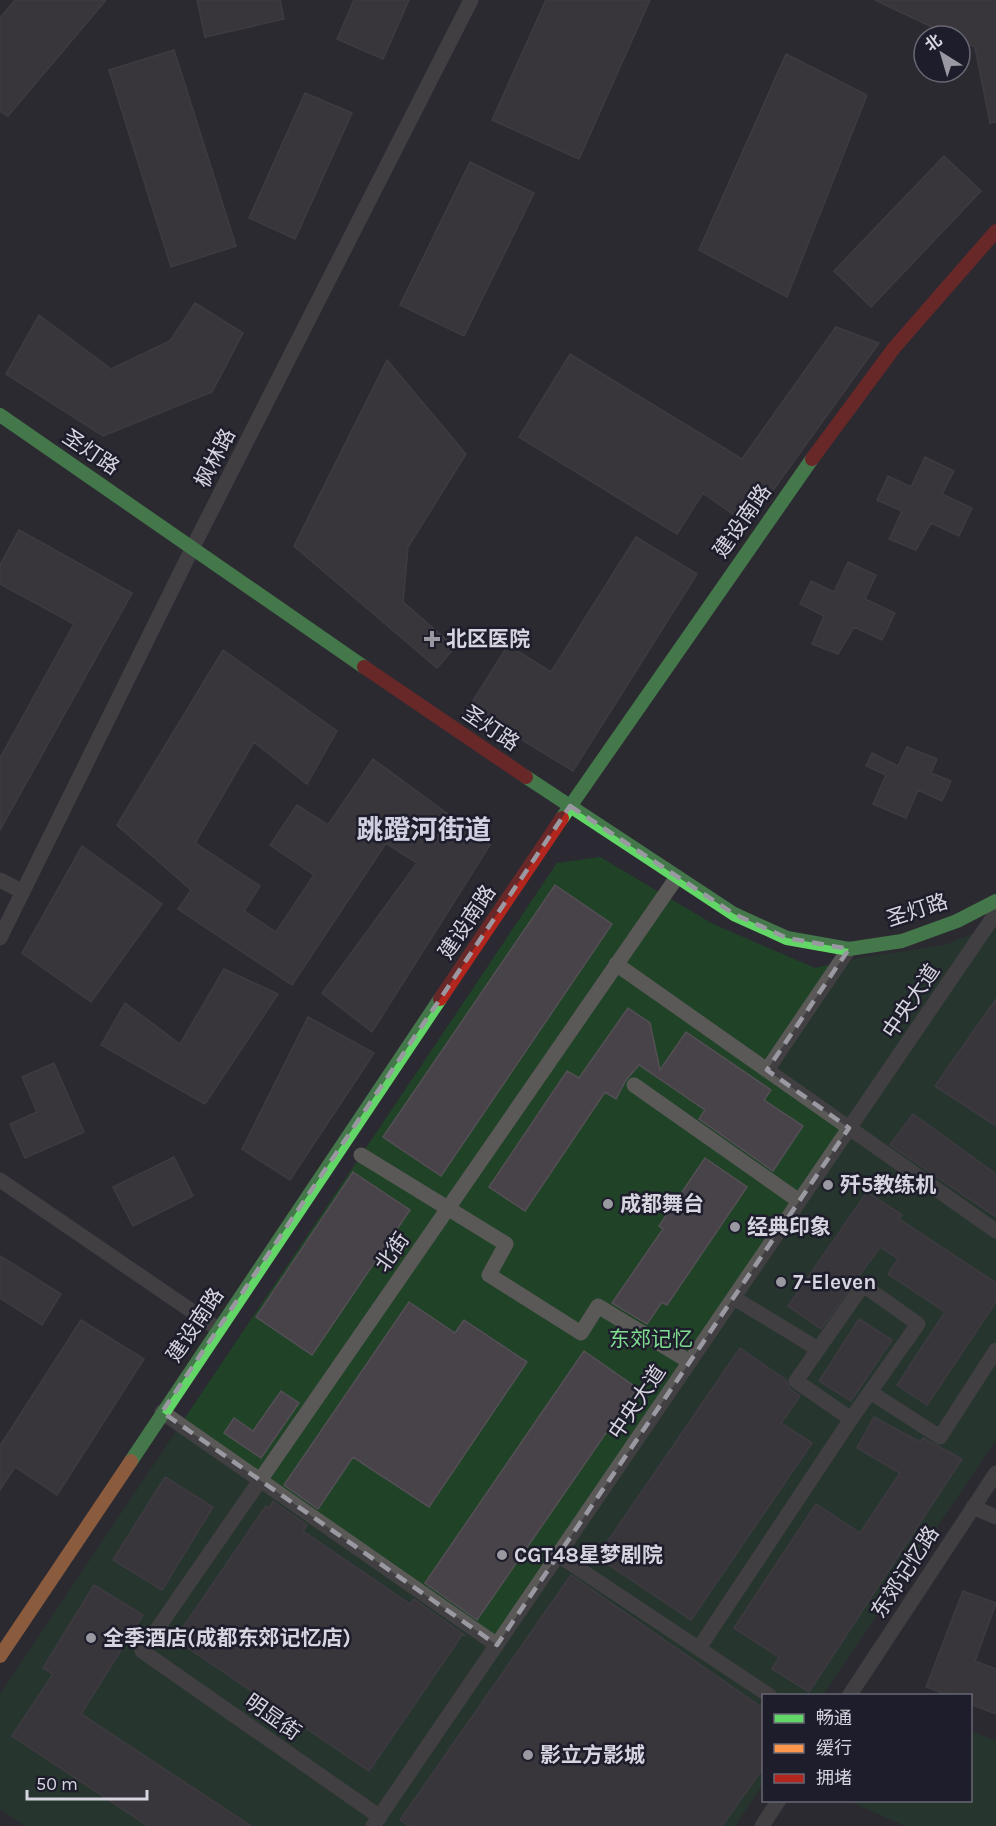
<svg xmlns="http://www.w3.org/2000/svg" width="996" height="1826" viewBox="0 0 996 1826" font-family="Karla,'Noto Sans SC',sans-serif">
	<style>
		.green { fill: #204328 }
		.building { fill: #474348; stroke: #544f55; stroke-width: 1.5 }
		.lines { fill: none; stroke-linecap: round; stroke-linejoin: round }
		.street { stroke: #5b5958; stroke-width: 15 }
		.fast { stroke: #63d668; stroke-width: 14 }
		.slow { stroke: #ff974d; stroke-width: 14 }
		.jam { stroke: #b3261e; stroke-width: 14 }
		.marked { fill: none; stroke: #9a99a2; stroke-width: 4.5; stroke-dasharray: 12 8; stroke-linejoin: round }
		.poi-dot { fill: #9a99a2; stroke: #1e1d2b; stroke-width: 2 }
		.labels { text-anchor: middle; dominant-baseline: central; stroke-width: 5; stroke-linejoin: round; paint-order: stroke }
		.street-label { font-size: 21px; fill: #d6d5df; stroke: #1e1d2b }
		.poi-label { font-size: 21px; font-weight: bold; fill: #d6d5df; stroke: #1e1d2b; text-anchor: start }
		.park-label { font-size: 21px; fill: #7fdd91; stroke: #1e1d2b }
		.district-label { font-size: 27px; font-weight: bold; fill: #d1d0e3; stroke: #1e1d2b }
	</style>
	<rect width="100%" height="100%" fill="#2b2a32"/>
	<path class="green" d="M600 857 713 924 815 968 859 958 945 945 996 924V1440L823 1695 764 1696 763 1784 735 1826H25L0 1809V1694L557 863Z
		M971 1731 996 1741V1826H905L849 1801 970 1800Z"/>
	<path class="building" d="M15 0H106L8 116 0 111V18Z
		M197 0H280L284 19 205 37Z
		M354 0H409L383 59 337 39Z
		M546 0H650L579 159 492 120Z
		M875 0H996V122L990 123 975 47 960 40V36H951Z
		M174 50 236 246 171 267 109 70Z
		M786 54 867 95 787 297 699 250Z
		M305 93 352 113 295 239 249 218Z
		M944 156 981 191 871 307 834 271Z
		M470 162 534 193 464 336 400 305Z
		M195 303 243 333 212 392 103 436 6 374 39 315 111 369 170 341Z
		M836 327 879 343 748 525 703 493 677 534 519 437 570 354 742 459Z
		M387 360 466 454 408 547 403 602 455 647 437 668 294 546Z
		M925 457 954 471 942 494 972 508 959 536 931 523 916 550 889 539 902 511 877 500 888 476 911 487Z
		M19 530 132 593 0 830V758L74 624 0 584V565Z
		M636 537 697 574 573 771 469 707 508 645 551 672Z
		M848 562 876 575 865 599 895 613 882 640 854 627 838 654 812 644 824 616 800 604 811 581 834 592Z
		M223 650 337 731 307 784 254 742 195 843 260 886 244 911 276 932 314 875 270 845 297 805 328 825 373 759 490 845 372 1032 322 993 417 863 386 843 292 985 178 909 191 890 117 825Z
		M907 747 937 759 931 773 951 781 942 801 918 790 906 818 873 804 886 775 866 766 872 753 898 766Z
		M82 846 162 904 91 1002 22 953Z
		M555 885 612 924 441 1176 383 1137Z
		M224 969 278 994 205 1104 101 1045 125 1003 180 1044Z
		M996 999V1126L935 1086Z
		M628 1008 650 1023 660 1070 686 1032 771 1090 764 1100 803 1126 773 1171 699 1119 705 1110 639 1065 626 1080 616 1099 605 1092 525 1211 489 1187 567 1071 579 1078Z
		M308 1017 374 1053 290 1180 242 1149Z
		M54 1063 84 1132 25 1158 10 1124 37 1112 22 1077Z
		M913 1114 996 1174V1217L890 1145Z
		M174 1157 193 1196 133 1226 113 1187Z
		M705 1158 747 1187 667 1305 662 1302 647 1324 612 1303 663 1229 659 1226Z
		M353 1172 410 1210 312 1355 256 1317Z
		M867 1192 902 1215 899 1219 996 1283V1302L927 1405 897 1385 945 1312 888 1274 898 1259 880 1247 821 1329 788 1306Z
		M0 1256 61 1294 42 1325 0 1298Z
		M409 1302 455 1333 464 1320 527 1362 429 1507 353 1457 318 1509 284 1485Z
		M859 1319 892 1340 851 1401 819 1381Z
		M81 1320 144 1359 57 1495 15 1467 0 1490V1446Z
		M740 1348 786 1380 790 1389 800 1396 781 1423 812 1443 691 1620 597 1557Z
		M584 1351 637 1388 477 1620 425 1583Z
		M281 1391 299 1403 261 1458 224 1433 234 1418 253 1431Z
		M874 1417 920 1442 923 1438 962 1459 809 1692 772 1669 779 1657 734 1628 816 1504 860 1533 900 1473 857 1448Z
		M165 1477 213 1507 162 1590 113 1560Z
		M273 1501 307 1525 303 1531 410 1604 414 1599 466 1636 462 1635 369 1771 175 1639 266 1506 269 1508Z
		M571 1575 764 1709V1767L722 1826H409L400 1820Z
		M94 1585 143 1615 81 1714 251 1826H148L12 1736 53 1674 43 1668Z
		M963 1591 996 1603 975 1661 996 1669V1714L970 1704V1695H948L926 1687Z"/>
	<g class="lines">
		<path class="street" d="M0 880 23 892
			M0 938 193 547 471 0
			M616 964 996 1231
			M767 1070 849 949
			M634 1085 799 1201
			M361 1155 506 1244 489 1275 581 1333 598 1306 690 1362
			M0 1180 218 1329
			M863 1285 918 1324 851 1419 796 1381Z
			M734 1298 818 1349
			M870 1392 940 1437 996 1350
			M162 1412 497 1645
			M973 1507 996 1517
			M558 1555 770 1696
			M699 1648 851 1419
			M849 1696 996 1473
			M380 1817 142 1651 677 877
			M373 1826 996 913
			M762 1826 779 1800"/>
		<path class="fast" d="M0 415 364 667
			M526 777 734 914 787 938 849 949 902 941 957 921 996 901
			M562 818 812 459
			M131 1461 440 999"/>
		<path class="slow" d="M0 1656 131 1461"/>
		<path class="jam" d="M812 459 894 348 996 231
			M364 667 526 777
			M440 999 562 818"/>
	</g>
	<path d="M0 0H996V1826H0ZM570 806 734 914 787 938 849 949 767 1070 849 1128 497 1645 162 1412Z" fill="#2b2a32" fill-opacity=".55" fill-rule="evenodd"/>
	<path class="marked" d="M570 806 734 914 787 938 849 949 767 1070 849 1128 497 1645 162 1412Z"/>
	<g class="poi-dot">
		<path d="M429 630h6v6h6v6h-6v6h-6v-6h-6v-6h6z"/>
		<circle cx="828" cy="1185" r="6"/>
		<circle cx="608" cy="1204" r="6"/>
		<circle cx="735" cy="1227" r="6"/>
		<circle cx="781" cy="1282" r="6"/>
		<circle cx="502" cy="1555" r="6"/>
		<circle cx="91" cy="1638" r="6"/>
		<circle cx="528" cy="1755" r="6"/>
	</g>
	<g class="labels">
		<g class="street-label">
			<text transform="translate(91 452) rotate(34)">圣灯路</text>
			<text transform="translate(215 458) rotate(-63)">枫林路</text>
			<text transform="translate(742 521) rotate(-55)">建设南路</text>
			<text transform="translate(491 728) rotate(34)">圣灯路</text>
			<text transform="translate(917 910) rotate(-18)">圣灯路</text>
			<text transform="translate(467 922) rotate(-56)">建设南路</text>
			<text transform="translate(911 1001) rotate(-56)">中央大道</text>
			<text transform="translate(392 1252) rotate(-55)">北街</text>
			<text transform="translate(195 1325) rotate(-56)">建设南路</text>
			<text transform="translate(637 1402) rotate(-56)">中央大道</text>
			<text transform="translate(905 1572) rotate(-57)">东郊记忆路</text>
			<text transform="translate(273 1717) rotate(35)">明显街</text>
		</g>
		<g class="poi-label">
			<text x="446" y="639">北区医院</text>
			<text x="840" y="1185">歼5教练机</text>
			<text x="620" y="1204">成都舞台</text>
			<text x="747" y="1227">经典印象</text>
			<text x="793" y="1282">7-Eleven</text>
			<text x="514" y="1555">CGT48星梦剧院</text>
			<text x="103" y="1638">全季酒店(成都东郊记忆店)</text>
			<text x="540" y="1755">影立方影城</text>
		</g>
		<g class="park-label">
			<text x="651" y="1339">东郊记忆</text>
		</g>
		<g class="district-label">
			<text x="424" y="830">跳蹬河街道</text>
		</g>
	</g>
	<rect x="762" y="1694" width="210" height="108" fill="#1e1d2b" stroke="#686773" stroke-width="1.5"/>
	<rect x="774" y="1714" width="30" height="9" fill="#63d668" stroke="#686773" stroke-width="1.5"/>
	<text x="816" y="1724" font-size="18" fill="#d6d5df">畅通</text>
	<rect x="774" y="1744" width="30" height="9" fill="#ff974d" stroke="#686773" stroke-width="1.5"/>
	<text x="816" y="1754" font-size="18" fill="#d6d5df">缓行</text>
	<rect x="774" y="1774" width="30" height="9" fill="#b3261e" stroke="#686773" stroke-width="1.5"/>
	<text x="816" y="1784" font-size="18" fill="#d6d5df">拥堵</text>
	<g transform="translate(942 54) rotate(323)"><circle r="28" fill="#1e1d2b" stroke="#686773" stroke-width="1.5"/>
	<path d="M0-4.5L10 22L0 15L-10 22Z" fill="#9a99a2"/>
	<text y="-9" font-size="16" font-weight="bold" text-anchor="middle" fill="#d6d5df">北</text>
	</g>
	<path d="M27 1790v9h120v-9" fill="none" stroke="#d6d5df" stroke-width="3"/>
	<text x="36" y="1790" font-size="18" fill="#d6d5df" stroke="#1e1d2b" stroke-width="4.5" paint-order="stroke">50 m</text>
</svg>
